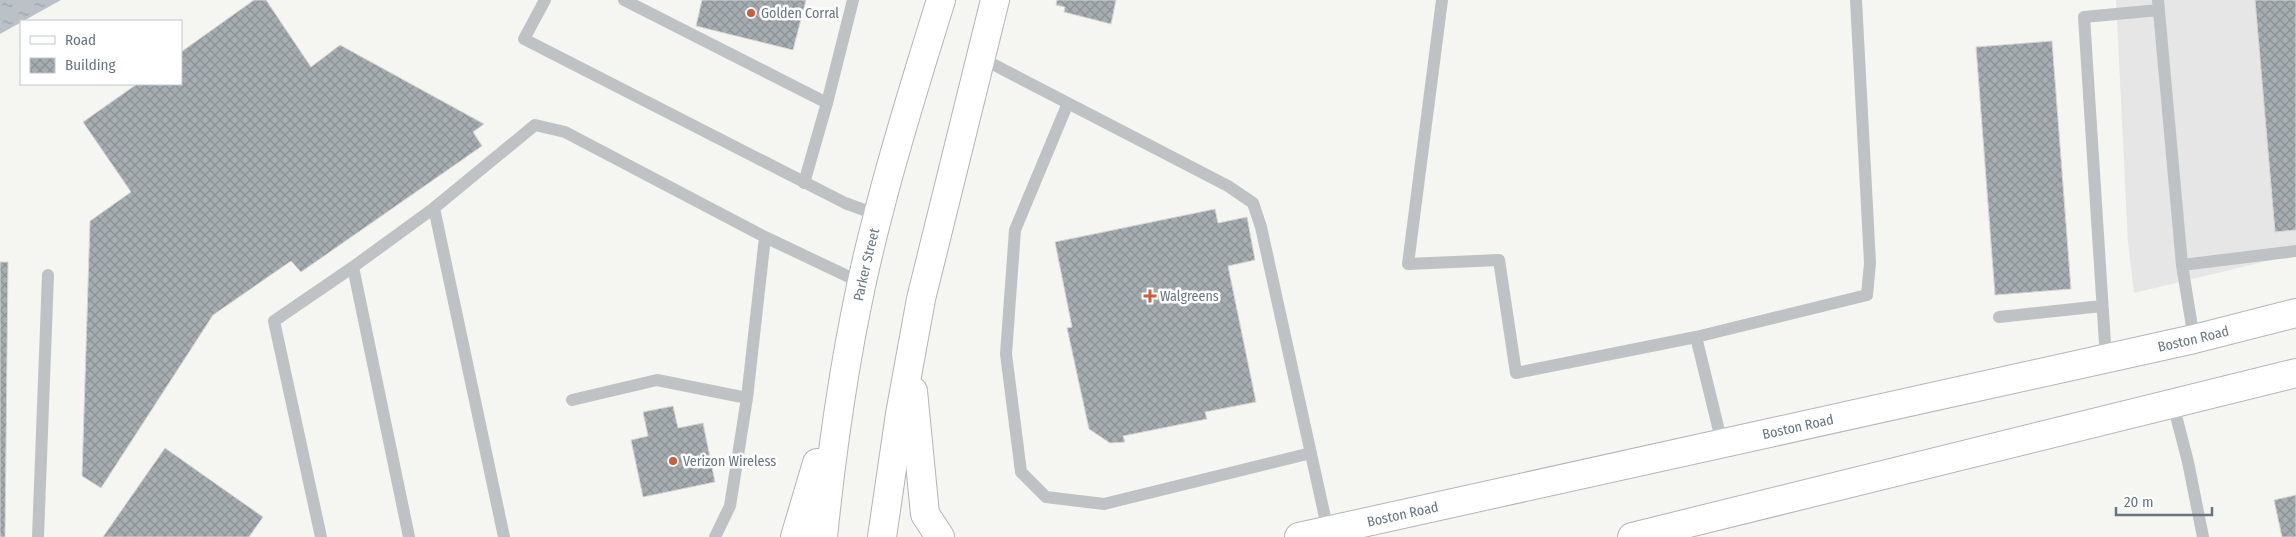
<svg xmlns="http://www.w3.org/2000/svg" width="2296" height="537" viewBox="0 0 2296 537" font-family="'Fira Sans Condensed',sans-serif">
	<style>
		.built { fill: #e5e6e5 }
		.water { fill: url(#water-ripples) }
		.building { fill: url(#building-cross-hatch); stroke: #d6d6d4 }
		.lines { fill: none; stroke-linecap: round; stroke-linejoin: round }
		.primary-casing { stroke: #b2b6b9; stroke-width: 30 }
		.service { stroke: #bec2c5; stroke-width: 12 }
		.primary { stroke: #fff; stroke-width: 28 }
		.poi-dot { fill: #ce5b39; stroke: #fff; stroke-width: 2 }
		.labels { text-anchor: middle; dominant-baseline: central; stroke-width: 5; stroke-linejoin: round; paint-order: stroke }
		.poi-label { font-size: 14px; fill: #67757f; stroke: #fff; text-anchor: start }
		.street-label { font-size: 14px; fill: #67757f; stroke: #fff }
	</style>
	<defs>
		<pattern id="water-ripples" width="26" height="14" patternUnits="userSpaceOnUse" patternTransform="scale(1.25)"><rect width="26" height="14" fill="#bac2c7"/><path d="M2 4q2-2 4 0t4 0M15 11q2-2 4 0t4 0" fill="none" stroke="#9ba2a7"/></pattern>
		<pattern id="building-cross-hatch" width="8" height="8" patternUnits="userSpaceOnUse" patternTransform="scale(1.25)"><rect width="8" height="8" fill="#a6adb1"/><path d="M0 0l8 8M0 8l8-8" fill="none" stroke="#8b9195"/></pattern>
	</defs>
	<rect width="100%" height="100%" fill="#f5f5f2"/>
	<path class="built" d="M2116 0H2296V254L2134 293 2128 242Z"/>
	<path class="water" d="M0 0H61L0 34Z"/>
	<path class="building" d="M254 0H266L311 67 340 45 484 124 473 132 482 146 301 272 291 261 213 315 101 488 82 476 90 221 131 192 83 122 137 84H181V52Z
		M702 0H806L793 50 696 26Z
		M1057 0H1116L1111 24 1064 12 1065 7 1056 5Z
		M2255 0H2296V230L2275 232Z
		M2052 41 2071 289 1995 295 1976 47Z
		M1215 209 1218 223 1247 217 1255 260 1228 266 1256 402 1205 412 1207 419 1123 436 1125 442 1110 443 1089 429 1067 328 1072 327 1055 242Z
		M0 262H8L5 537H0Z
		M673 406 678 428 703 423 715 482 643 497 631 440 648 436 643 412Z
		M165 448 263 517 249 537H103Z
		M2296 495V537H2282L2274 500Z"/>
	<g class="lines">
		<defs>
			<g id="primary">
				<path d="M913 391 925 514 940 537"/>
				<path d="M795 537 817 463"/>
				<path id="s1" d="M823 537C834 429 850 320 878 215 896 143 919 71 941 0"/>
				<path d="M882 537 900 414 921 299 995 0"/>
				<path id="s2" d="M1299 537 2194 339 2296 313"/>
				<path d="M1632 537 2296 373"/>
			</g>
		</defs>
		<use href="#primary" class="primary-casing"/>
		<path class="service" d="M545 0 524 39 845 203 878 215
			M624 0 827 103 853 0
			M1442 0 1408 264 1499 260 1516 373 1696 337
			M2158 0 2182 265 2194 339
			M981 58 1228 186 1253 203 1261 227 1328 531
			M1068 103 1015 230 1006 354 1021 472 1046 497 1104 504 1311 453
			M804 183 827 103
			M2182 265 2296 251
			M1999 317 2102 306
			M2106 359 2084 17 2159 10
			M572 400 657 380 747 398
			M2173 404 2188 462 2203 537
			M1722 443 1696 337 1867 295 1870 263 1856 0
			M38 537 48 275
			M321 537 274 321 353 267
			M409 537 353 267 434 208
			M504 537 434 208 535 125 565 132 765 237 862 283
			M715 537 730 506 747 398 765 237"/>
		<use href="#primary" class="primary"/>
	</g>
	<g class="poi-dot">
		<circle cx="751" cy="13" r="5"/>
		<path d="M1147.5 288.5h5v5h5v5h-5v5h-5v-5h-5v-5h5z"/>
		<circle cx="673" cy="461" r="5"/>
	</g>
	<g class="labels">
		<g class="poi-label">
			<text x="761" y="13">Golden Corral</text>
			<text x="1160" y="296">Walgreens</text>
			<text x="683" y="461">Verizon Wireless</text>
		</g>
		<g class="street-label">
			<text stroke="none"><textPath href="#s1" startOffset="276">Parker Street</textPath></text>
			<text stroke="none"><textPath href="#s2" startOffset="916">Boston Road</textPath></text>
			<text stroke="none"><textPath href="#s2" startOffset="511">Boston Road</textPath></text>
			<text stroke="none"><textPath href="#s2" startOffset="106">Boston Road</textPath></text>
		</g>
	</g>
	<rect x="20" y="20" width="162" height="65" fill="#ffffff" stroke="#c2c8cc"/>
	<rect x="30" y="36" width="25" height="8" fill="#ffffff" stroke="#c2c8cc"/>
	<text x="65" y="45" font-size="15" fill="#67757f">Road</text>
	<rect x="30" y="58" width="25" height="15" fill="url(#building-cross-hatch)" stroke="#c2c8cc"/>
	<text x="65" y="70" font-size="15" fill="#67757f">Building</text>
	<path d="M2116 507v8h96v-8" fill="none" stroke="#67757f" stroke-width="2.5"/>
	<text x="2124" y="507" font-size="15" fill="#67757f" stroke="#ffffff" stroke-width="4" paint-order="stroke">20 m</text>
</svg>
